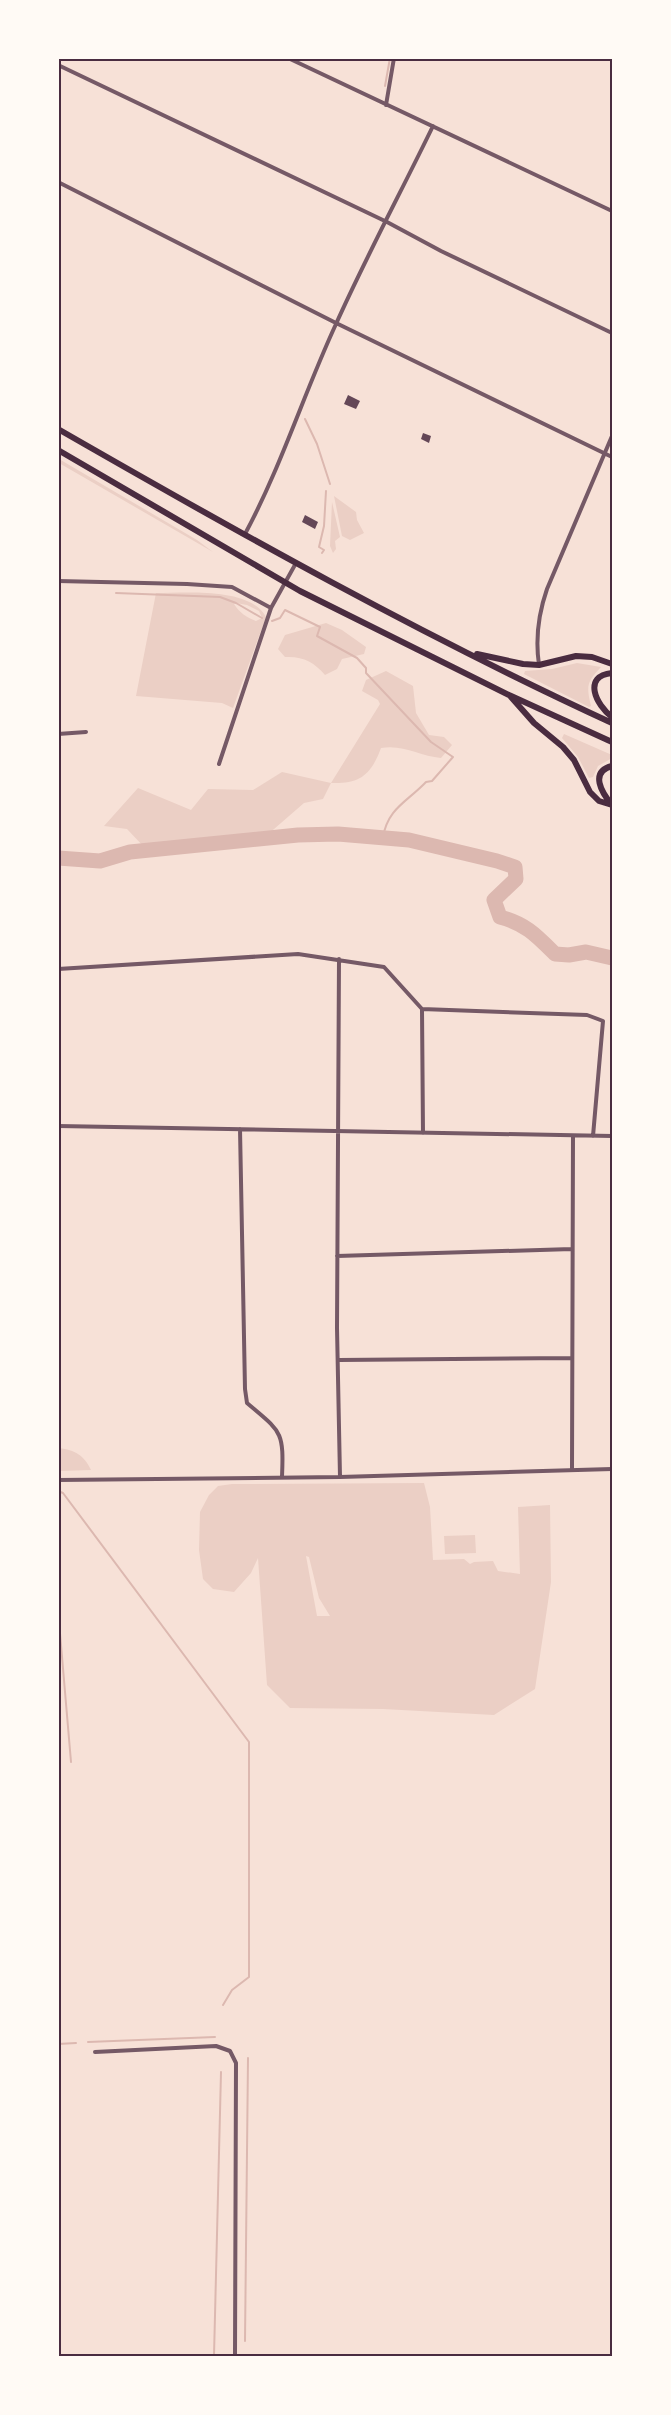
<svg xmlns="http://www.w3.org/2000/svg" width="671" height="2415" viewBox="0 0 671 2415" font-family="Overpass,sans-serif">
	<style>
		.green { fill: #ebcfc5; fill-rule: evenodd }
		.lines { fill: none; stroke-linecap: round; stroke-linejoin: round }
		.stream { stroke: #dcb8b0; stroke-width: 2 }
		.river { stroke: #dcb8b0; stroke-width: 15 }
		.building { fill: #644757 }
		.minor { stroke: #755966; stroke-width: 4 }
		.primary { stroke: #4a2c40; stroke-width: 6 }
		.neatline { fill: none; stroke: #4a2c40; stroke-width: 2 }
	</style>
	<rect width="100%" height="100%" fill="#f7e1d7"/>
	<path class="green" d="M59 459 197 540 213 552 59 463Z
		M334 496 356 512 357 520 364 533 350 540 342 536Z
		M332 502 340 537 335 541 336 549 333 553 330 546Z
		M156 593C186 593 250 587 266 617L233 708 222 703 136 696ZM236 603 247 605 259 611 262 618 256 621C246 617 240 613 234 604Z
		M326 623 342 630 366 647 364 654 342 659 337 669 325 675C314 662 303 656 285 657L278 649 285 635Z
		M577 663 601 667C587 682 586 685 591 706L589 707 524 674 525 671 552 669Z
		M386 671 413 686 416 713 429 735 444 737 452 745 441 758C420 756 403 744 381 748 371 775 360 784 331 783L323 799 304 803 266 836 145 848 127 829 104 826 138 788 191 810 208 789 253 790 282 772 331 783 380 704 378 700 362 691 366 680Z
		M564 734 612 755V758L598 766 593 777 589 778 578 757 562 738Z
		M59 1448C75 1450 84 1455 91 1470L59 1471Z
		M424 1483 430 1507 433 1560 464 1559 470 1564 474 1562 493 1561 498 1571 520 1574 518 1507 550 1505 551 1582 535 1689 494 1715 383 1709 290 1708 267 1685 258 1558 251 1573 234 1592 213 1589 203 1579 199 1550 200 1512 209 1495 218 1486 232 1484ZM306 1556 309 1557 319 1598 330 1616H317Z
		M475 1535 476 1553 445 1554 444 1536Z"/>
	<g class="lines">
		<path class="stream" d="M385 86 390 58
			M305 419 317 444 330 484
			M322 553 324 550 319 547 324 526 326 491
			M116 593 220 597 236 603 262 618
			M272 621 280 618 285 610 320 627 317 636 357 658 366 668V673L431 742 453 757 432 781 426 782C407 802 388 808 383 837
			M58 1491 63 1493 249 1742V1977L232 1990 223 2005
			M58 1610 71 1762
			M88 2042 215 2037
			M58 2044 76 2043
			M245 2341 248 2058
			M214 2356 221 2072
			M422 2356H463"/>
		<path class="river" d="M58 858 100 861 130 852 298 835 338 834 409 840 497 861 515 867 516 879 494 900 500 917C526 924 536 935 555 954L569 955 586 952 612 958"/>
	</g>
	<path class="building" d="M348 395 360 401 356 409 344 404Z
		M423 433 431 436 429 443 421 439Z
		M305 515 318 522 315 529 302 522Z"/>
	<g class="lines">
		<path class="minor" d="M288 58 612 211
			M58 65 387 222 441 251 612 333
			M386 105 394 58
			M58 182 336 323 612 457
			M245 534C281 467 304 393 336 324 366 257 401 192 433 126
			M58 581 187 584 232 587 271 608 296 563
			M539 665C535 638 538 615 547 589L612 436
			M58 734 86 732
			M219 764 271 608
			M339 959 337 1328 340 1477
			M58 969 298 954 384 967 422 1009 587 1015 603 1021 593 1136
			M422 1009 423 1133
			M58 1126 612 1136
			M240 1129 245 1389 247 1403C281 1432 284 1430 282 1477
			M337 1256 572 1249
			M339 1360 571 1358
			M572 1470 573 1136
			M58 1480 340 1477 612 1469
			M95 2052 216 2046 230 2051 236 2063 235 2356"/>
		<path class="primary" d="M58 429C239 533 423 636 612 723
			M58 450 300 591 509 695 612 742
			M477 654 523 664 539 665 576 656 592 657 612 664
			M612 673C582 676 596 705 612 717
			M511 697 534 723 563 747 574 760 590 792 599 801 612 805
			M612 805C602 793 589 772 612 766"/>
	</g>
	<rect width="671" height="2415" fill="none" stroke="#fffaf5" stroke-width="120"/>
	<rect x="60" y="60" width="551" height="2295" class="neatline"/>
</svg>
